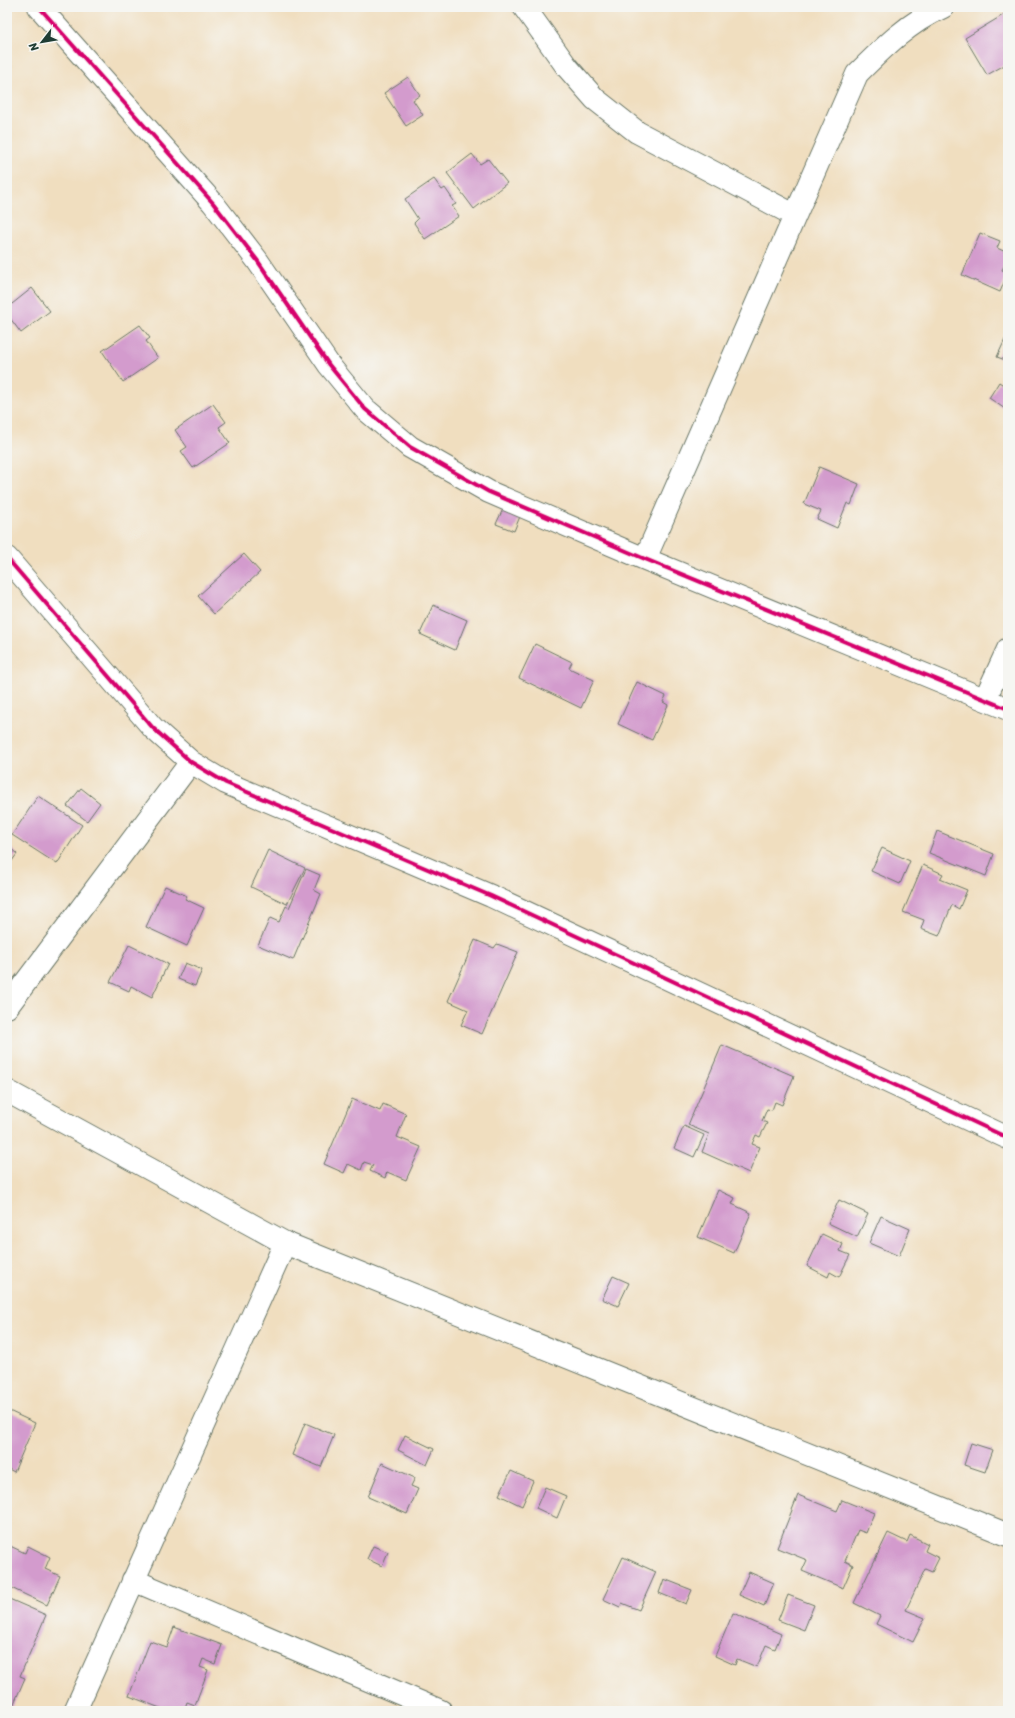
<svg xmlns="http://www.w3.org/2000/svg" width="1015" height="1718" viewBox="0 0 1015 1718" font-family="Sriracha,sans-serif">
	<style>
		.building { fill: #d39bcd }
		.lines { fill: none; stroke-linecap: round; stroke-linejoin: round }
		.street-casing { stroke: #687565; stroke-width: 24 }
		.street { stroke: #fff; stroke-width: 22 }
		.cycleway-casing { stroke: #f6f6f2; stroke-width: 6 }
		.cycleway { stroke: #d6006c; stroke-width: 4 }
	</style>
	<rect width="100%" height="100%" fill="#f6f6f2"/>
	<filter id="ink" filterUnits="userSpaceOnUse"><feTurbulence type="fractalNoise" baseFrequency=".025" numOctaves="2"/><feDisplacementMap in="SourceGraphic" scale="8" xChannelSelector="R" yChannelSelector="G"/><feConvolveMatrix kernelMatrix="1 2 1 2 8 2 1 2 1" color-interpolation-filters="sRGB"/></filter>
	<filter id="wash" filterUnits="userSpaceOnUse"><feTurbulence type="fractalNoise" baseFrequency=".012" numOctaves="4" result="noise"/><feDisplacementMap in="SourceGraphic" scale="16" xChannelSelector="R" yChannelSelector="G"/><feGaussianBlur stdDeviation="0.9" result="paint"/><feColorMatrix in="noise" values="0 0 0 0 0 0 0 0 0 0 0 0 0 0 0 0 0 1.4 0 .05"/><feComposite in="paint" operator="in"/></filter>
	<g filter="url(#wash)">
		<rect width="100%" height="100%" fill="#f0debf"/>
		<g id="blocks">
			<path class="building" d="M1008 12V63L987 75 965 38Z
				M408 77 420 95 413 100 423 115 406 126 384 93Z
				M472 154 480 164 488 159 507 183 474 209 447 173Z
				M434 179 442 190 445 188 456 204 452 206 459 216 425 239 414 223 418 219 405 199Z
				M980 233 1000 241 997 248 1008 253V258L1002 270 1008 273 1000 292 962 275Z
				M32 288 50 311 21 333 7 314V308Z
				M140 325 150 338 146 341 158 358 123 382 102 351Z
				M1008 333V361L997 357Z
				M999 382 1008 388V411L989 398Z
				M213 404 226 422 219 427 230 443 193 468 181 451 187 447 175 430Z
				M819 467 859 484 851 505 847 503 837 528 817 519 821 511 804 504Z
				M504 507 521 514 514 531 496 524Z
				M244 554 260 572 214 614 198 596Z
				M433 605 467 620 455 650 420 634Z
				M535 644 572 662 569 668 594 680 581 708 519 678Z
				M637 682 666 696 663 702 668 705 652 740 618 724Z
				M81 788 100 803 87 821 67 806Z
				M38 796 82 825 57 864 12 835Z
				M937 831 994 854 986 876 929 853Z
				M7 845 17 854 9 865 11 867 7 872Z
				M882 848 910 861 900 884 871 871Z
				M268 850 305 868 287 904 251 887Z
				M923 865 943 874 940 879 967 890 959 909 952 905 939 936 921 929 924 920 903 912Z
				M306 869 320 875 314 890 321 894 293 960 258 945 270 918 279 922 286 906 289 908Z
				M165 886 187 896 185 899 204 908 187 946 146 927Z
				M475 940 494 948 497 944 518 952 482 1034 461 1025 468 1010 448 1001Z
				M129 945 168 964 152 997 131 986 129 991 110 982Z
				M185 963 202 970 195 986 178 979Z
				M722 1045 794 1076 782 1105 775 1102 772 1110 767 1109 762 1121 767 1123 760 1137 756 1135 752 1144 760 1147 749 1173 702 1152 709 1134 688 1125Z
				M352 1099 380 1111 383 1104 406 1114 397 1137 421 1147 406 1180 387 1172 385 1178 370 1171 373 1165 364 1162 361 1170 348 1164 344 1173 324 1164Z
				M684 1126 704 1135 694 1157 674 1148Z
				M718 1190 735 1198 732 1204 751 1213 734 1253 698 1237Z
				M839 1200 868 1214 857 1237 828 1223Z
				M881 1216 910 1229 899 1256 869 1243Z
				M822 1234 843 1244 840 1251 850 1255 839 1277 830 1272 828 1277 807 1266Z
				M613 1276 629 1283 618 1306 602 1299Z
				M7 1410 35 1423 14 1472 7 1468Z
				M305 1423 334 1435 321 1467 292 1455Z
				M405 1435 434 1449 427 1465 398 1450Z
				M971 1443 993 1450 985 1472 964 1465Z
				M382 1463 415 1478 411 1486 418 1489 407 1514 368 1497Z
				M511 1471 533 1481 522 1506 499 1495Z
				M545 1487 566 1496 557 1518 536 1508Z
				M798 1495 837 1511 842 1500 874 1513 866 1533 858 1530 845 1561 853 1565 843 1588 802 1571 807 1560 777 1548Z
				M888 1533 907 1542 910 1535 928 1544 925 1551 939 1558 932 1572 925 1569 906 1610 925 1618 913 1642 876 1624 880 1616 854 1603Z
				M8 1545 25 1553 28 1546 50 1557 45 1569 60 1576 47 1605 7 1586Z
				M373 1546 388 1552 382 1566 367 1559Z
				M623 1557 656 1572 639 1610 622 1603 620 1607 603 1599Z
				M749 1572 774 1583 764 1606 739 1595Z
				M664 1579 692 1590 686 1604 659 1593Z
				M788 1595 814 1605 804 1630 778 1620Z
				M7 1598 46 1615 20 1676 25 1678 12 1708 7 1705Z
				M733 1613 781 1634 775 1649 766 1645 757 1667 737 1659 735 1665 715 1656Z
				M174 1627 222 1645 215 1664 203 1659 200 1667 208 1670 195 1705 187 1702 184 1711H168L129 1696 150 1641 167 1647Z"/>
		</g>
	</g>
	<g filter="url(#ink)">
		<use href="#blocks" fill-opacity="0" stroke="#687565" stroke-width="1"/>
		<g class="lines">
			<defs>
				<path id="street" d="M39 7 213 203 257 260 329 365 365 409 410 447 489 492 645 559 1008 709
					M524 7 567 67 595 99 637 132 794 215
					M7 558 153 728 191 762 226 783 491 896 1008 1138
					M645 559 857 74C883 48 909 22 943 7
					M985 699 1008 649
					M7 1007 191 762
					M7 1091 285 1243 1008 1535
					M133 1580 441 1711
					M75 1711 285 1243"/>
			</defs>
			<use href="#street" class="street-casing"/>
			<use href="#street" class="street"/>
			<defs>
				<path id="cycleway" d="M39 7 213 203 257 260 329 365 365 409 410 447 489 492 645 559 1008 709
					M7 558 153 728 191 762 226 783 491 896 1008 1138"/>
			</defs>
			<use href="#cycleway" class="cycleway-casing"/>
			<use href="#cycleway" class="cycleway"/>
		</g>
	</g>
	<rect width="1015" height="1718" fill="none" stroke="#f6f6f2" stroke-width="24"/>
	<g transform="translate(42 42) rotate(239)" stroke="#f6f6f2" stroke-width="3" paint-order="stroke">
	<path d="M0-3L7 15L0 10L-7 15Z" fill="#1f3d34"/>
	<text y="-6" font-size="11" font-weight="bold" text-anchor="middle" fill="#1f3d34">N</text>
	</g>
</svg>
